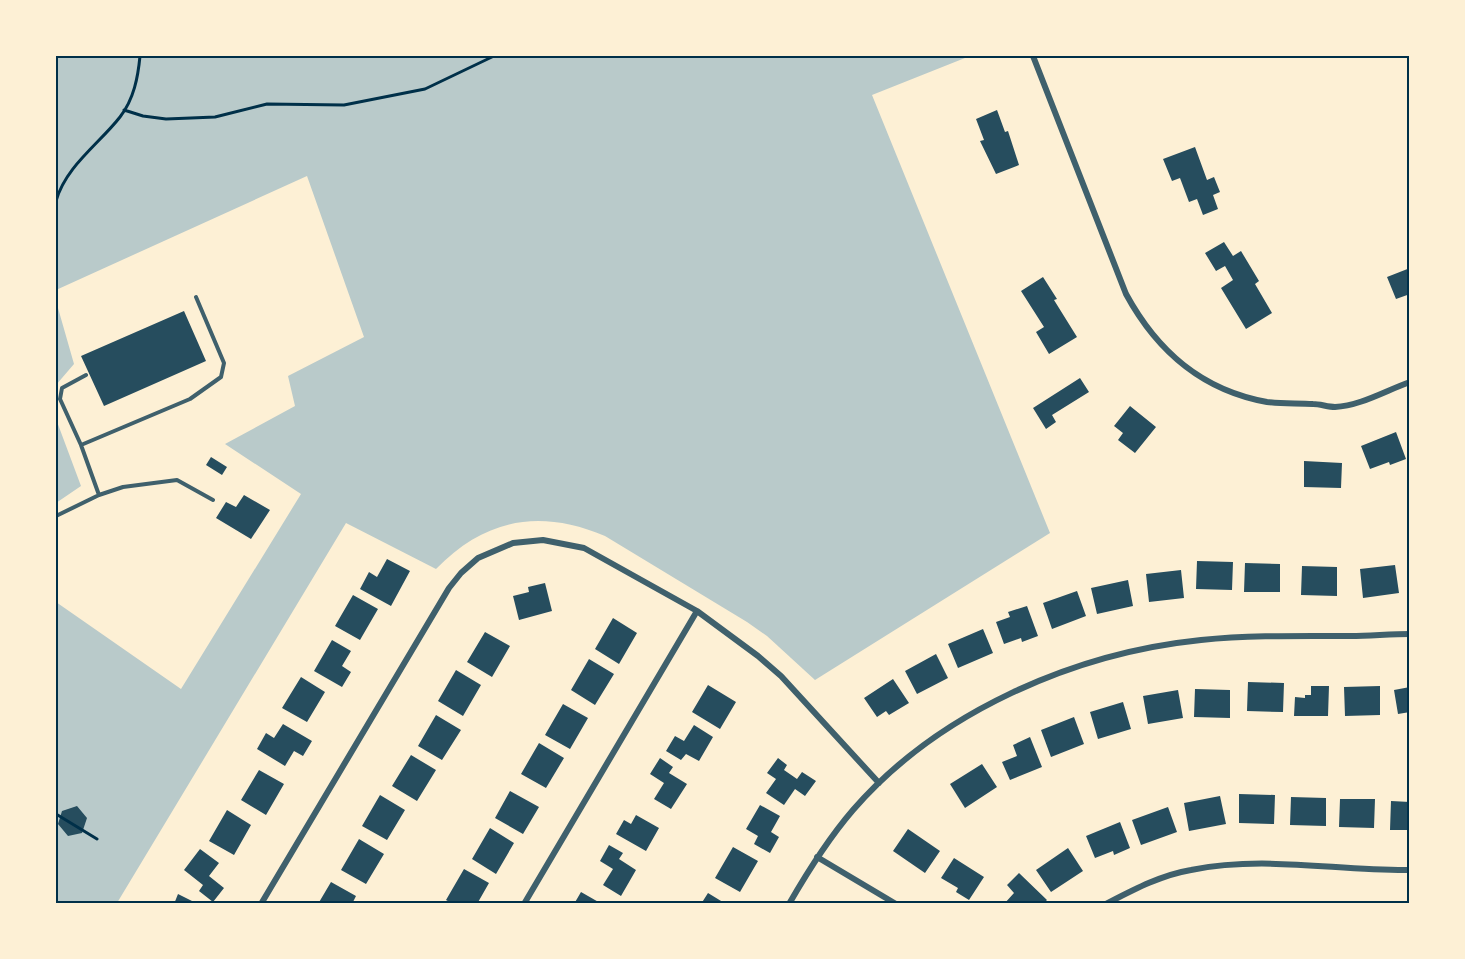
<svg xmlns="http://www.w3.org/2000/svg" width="1465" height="959" viewBox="0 0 1465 959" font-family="Ubuntu,sans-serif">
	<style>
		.green { fill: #b9caca }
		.building { fill: #264d5e }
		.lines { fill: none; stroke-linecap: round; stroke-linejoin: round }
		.path { stroke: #003049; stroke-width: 3 }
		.service { stroke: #3f606c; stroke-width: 4 }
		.minor { stroke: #3f606c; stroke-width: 6 }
		.neatline { fill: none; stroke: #003049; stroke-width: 2 }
	</style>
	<rect width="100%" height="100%" fill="#fdf0d5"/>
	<path class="green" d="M56 56H970L872 95 1050 533 815 680 767 636 747 622 605 536C540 509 486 518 436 569L346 523 117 903H56V602L181 689 301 494 225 444 295 406 288 376 364 337 307 176 56 290Z
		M56 301 74 364 56 385Z
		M56 419 81 486 56 503Z"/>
	<path class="building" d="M997 110 1005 132 1008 131 1019 165 996 174 980 141 984 140 976 119Z
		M1195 147 1207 180 1214 177 1220 192 1213 195 1218 209 1203 215 1197 199 1189 202 1180 178 1172 181 1163 159Z
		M1224 242 1233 256 1241 251 1259 281 1255 284 1272 313 1246 329 1221 288 1233 280 1225 266 1216 271 1205 253Z
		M1410 268V294L1396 299 1387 277Z
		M1043 277 1057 299 1054 300 1077 337 1049 354 1036 332 1044 327 1021 291Z
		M184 311 206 361 104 406 81 356Z
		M1080 378 1089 392 1052 415 1056 422 1046 429 1033 408Z
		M1130 406 1156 427 1135 453 1118 440 1123 433 1114 426Z
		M1396 432 1406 459 1390 465 1389 462 1370 469 1361 446Z
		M211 457 227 467 222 475 206 465Z
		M1304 461 1342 463 1341 488 1304 487Z
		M244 495 270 510 251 539 216 518 226 502 236 507Z
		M387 559 410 571 391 606 360 589 369 572 377 577Z
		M1197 561 1233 562 1232 590 1196 589Z
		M1245 563 1280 564V592H1244Z
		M1395 565 1399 593 1363 598 1360 569Z
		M1302 566 1337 567V596L1301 595Z
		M1181 570 1184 598 1149 602 1146 574Z
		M1128 580 1133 606 1097 614 1091 588Z
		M545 583 552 611 519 620 513 596 529 592 528 587Z
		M1077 591 1086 616 1052 629 1043 603Z
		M353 595 378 609 360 640 335 626Z
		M1027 606 1038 636 1022 642 1021 638 1004 644 996 622 1010 617 1008 612Z
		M613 618 637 633 619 664 595 649Z
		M983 629 993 653 958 668 948 644Z
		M485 632 510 646 492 677 467 662Z
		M332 640 351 651 342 666 351 672 342 687 314 671Z
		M936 654 948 678 917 694 905 671Z
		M589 659 614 674 595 705 571 690Z
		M456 670 481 685 463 716 438 701Z
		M301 677 325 692 307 722 282 708Z
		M893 679 909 703 889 715 886 711 877 717 864 698Z
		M1248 682 1284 683 1283 712 1247 711Z
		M708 685 736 702 720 729 692 712Z
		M1311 686H1329L1328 716H1294L1295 697 1305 698V695H1311Z
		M1380 686V715L1345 716 1344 687Z
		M1410 687V712L1398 714 1394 690Z
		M1195 689 1230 690V718L1194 717Z
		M1178 690 1183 718 1148 724 1143 696Z
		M1123 702 1131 729 1098 739 1090 712Z
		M563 704 588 718 570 749 545 735Z
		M436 715 461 730 442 760 418 746Z
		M1074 717 1084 744 1051 757 1041 730Z
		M283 724 312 741 303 756 294 751 285 766 257 749 266 733 274 738Z
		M694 725 713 737 699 761 686 754 681 760 666 751 675 736 684 741Z
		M1030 737 1042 767 1010 780 1002 762 1017 756 1013 745Z
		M539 743 564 758 546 788 521 774Z
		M411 755 436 770 417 801 392 786Z
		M660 758 673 767 669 773 687 784 671 809 654 799 664 783 650 774Z
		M778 758 787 765 784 770 797 779 802 772 816 781 805 796 795 789 784 805 766 793 776 779 767 773Z
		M982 764 997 787 965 808 950 784Z
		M259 770 284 784 266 815 241 800Z
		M510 791 539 807 523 834 495 818Z
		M1239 794 1275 795 1274 824 1239 823Z
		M380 795 405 810 387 840 362 826Z
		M1220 796 1226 824 1189 831 1184 803Z
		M1291 797 1326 798V826L1290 825Z
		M1340 799H1375L1374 828 1339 827Z
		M1391 801 1410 802V830H1390Z
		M760 805 780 816 771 832 779 837 770 853 754 844 758 836 746 829Z
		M77 806 87 818 82 833 68 836 58 824 62 811Z
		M1168 807 1177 832 1141 845 1132 820Z
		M227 810 251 825 234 855 209 841Z
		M636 815 659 828 646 851 616 834 624 820 631 824Z
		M1120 822 1130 848 1114 855 1113 851 1095 858 1086 836Z
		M490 828 514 843 496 874 472 859Z
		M908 829 940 851 925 873 893 851Z
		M359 839 384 854 366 884 341 870Z
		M609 845 623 853 619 859 636 870 621 896 603 885 613 869 600 861Z
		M733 847 758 861 740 892 715 878Z
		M1068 848 1083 871 1051 892 1036 870Z
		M200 849 219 863 209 876 224 888 213 902 199 891 203 885 184 870Z
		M954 858 984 877 969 900 956 892 958 888 941 878Z
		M464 869 489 883 477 904H453L446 900Z
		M1019 873 1047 900 1043 904H1004L1014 893 1007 885Z
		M331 882 356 896 352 904H318Z
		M581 892 602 904H574Z
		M708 893 726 904H701Z
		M178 894 198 904H174Z"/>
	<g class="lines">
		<path class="path" d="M124 110 143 116 166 119 191 118 215 117 267 104 344 105 425 89 494 56
			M56 201C66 166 99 144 120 117 134 99 138 77 140 56
			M56 814 97 839"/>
		<path class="service" d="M86 375 62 388 60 399 81 445 99 495
			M81 445 190 399 221 377 224 363 196 297
			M56 516 99 495 123 487 177 480 213 500"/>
		<path class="minor" d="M1033 56 1126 294C1157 351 1201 390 1267 402 1282 404 1297 403 1313 404 1320 404 1328 407 1335 407 1360 406 1387 390 1410 382
			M817 857 896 904
			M261 904 449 588 461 573 478 558 513 543 543 540 584 548 697 611 758 656 781 676 879 783
			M524 904 697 611
			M789 904C808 871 828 839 853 810 938 712 1074 653 1201 640 1251 635 1301 636 1351 636 1370 636 1390 634 1410 634
			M1106 904C1133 890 1161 875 1191 870 1265 855 1336 871 1410 870"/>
	</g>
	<rect width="1465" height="959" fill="none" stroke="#fdf0d5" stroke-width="114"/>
	<rect x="57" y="57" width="1351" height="845" class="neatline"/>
</svg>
